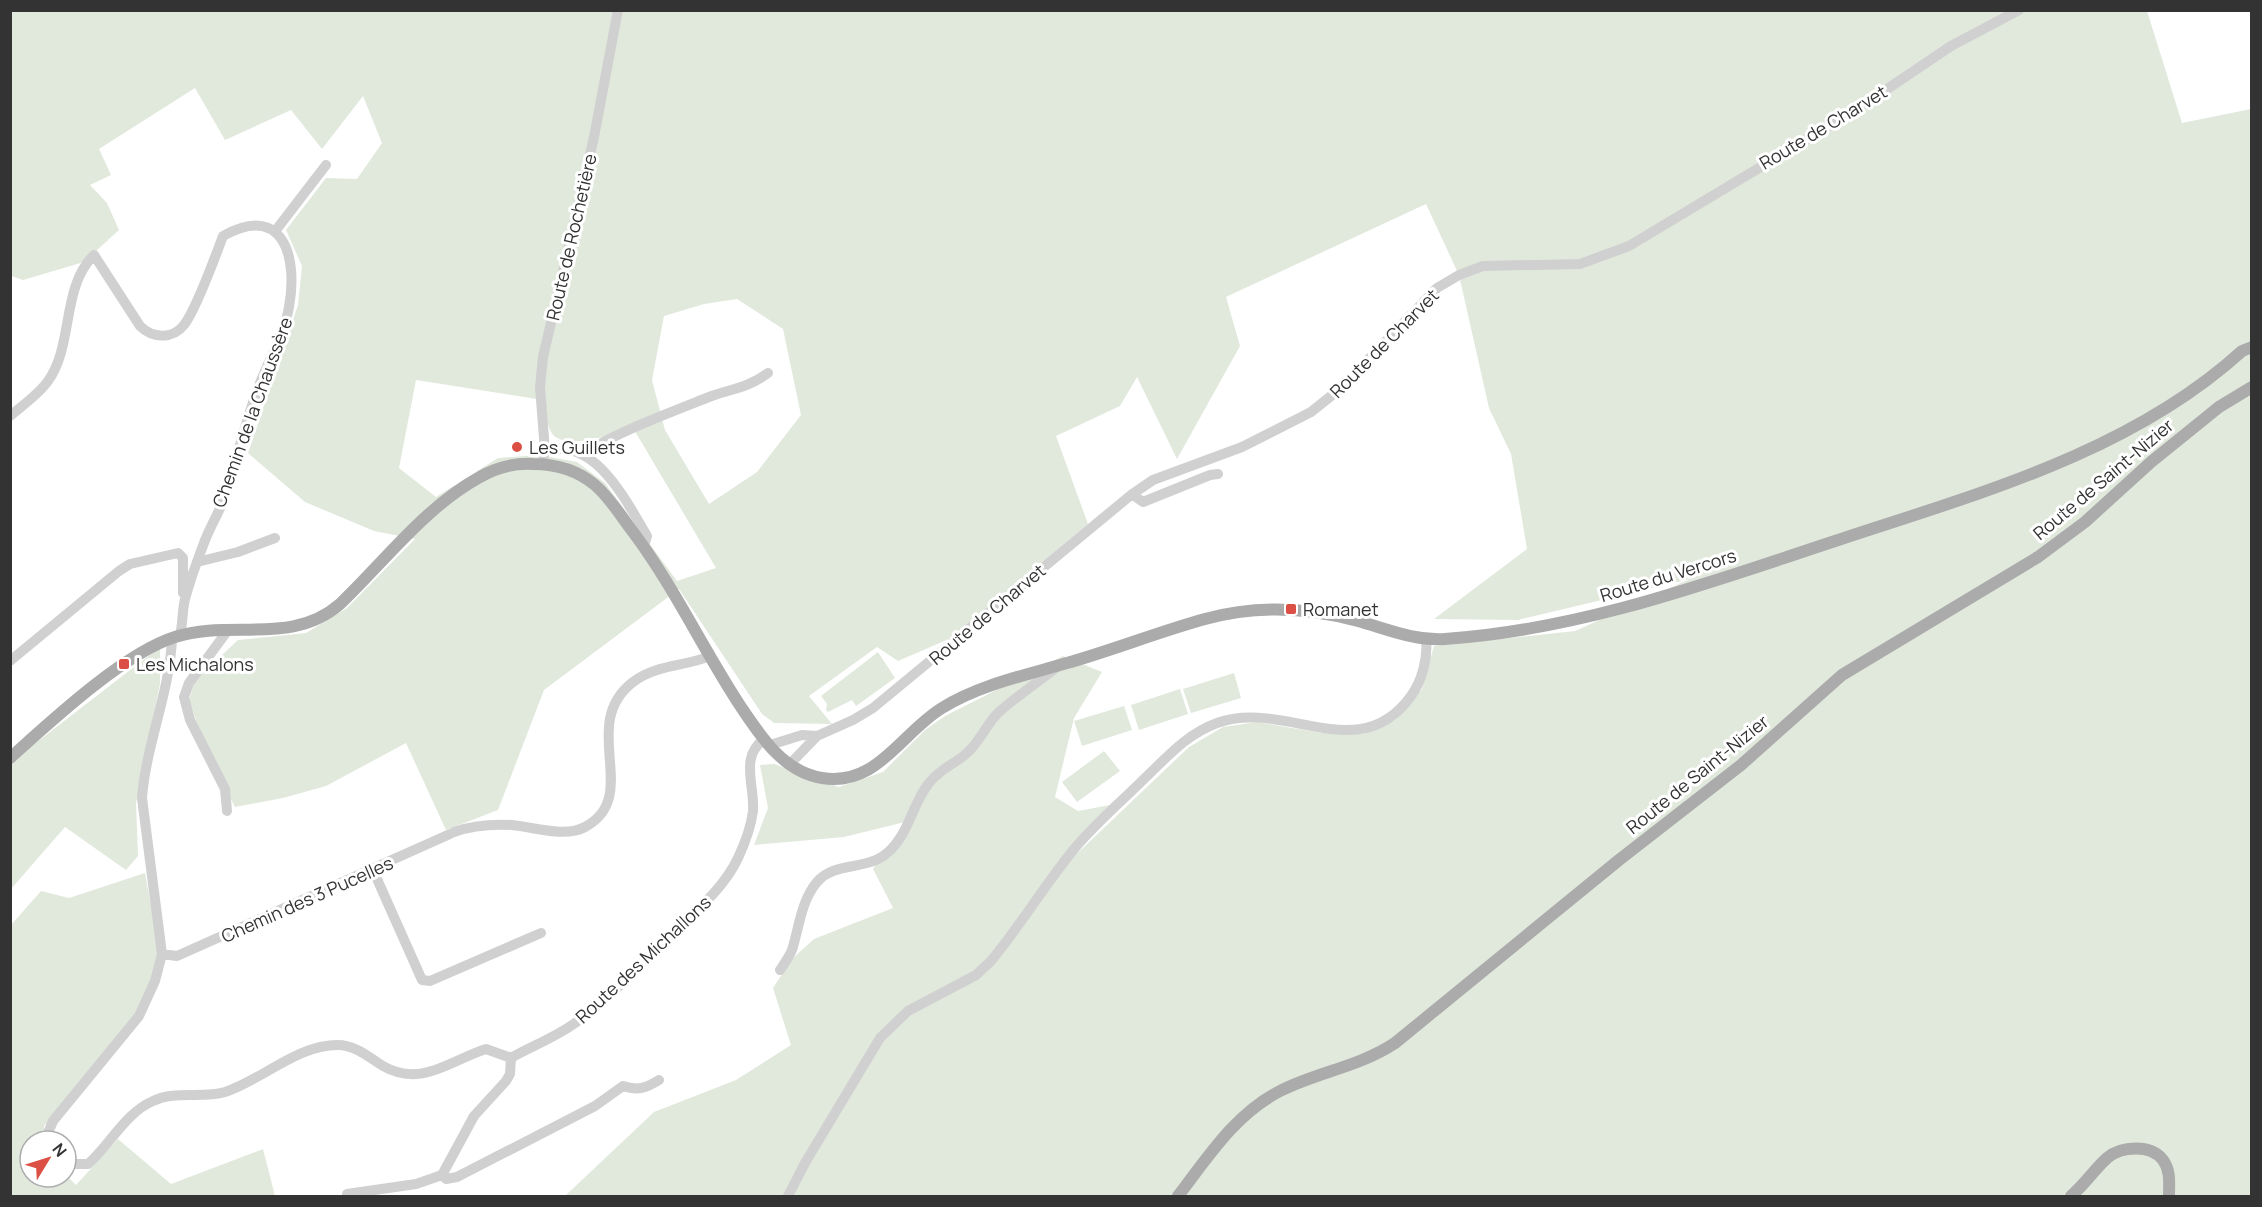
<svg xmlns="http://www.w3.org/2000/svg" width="2262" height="1207" viewBox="0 0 2262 1207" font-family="Manrope,sans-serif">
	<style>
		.green { fill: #e1e9dd; fill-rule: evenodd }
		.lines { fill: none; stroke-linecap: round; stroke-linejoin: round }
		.minor { stroke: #d0d0d0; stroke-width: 10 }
		.major { stroke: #ababab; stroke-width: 12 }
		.poi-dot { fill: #db4f44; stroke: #fff; stroke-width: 2 }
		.labels { text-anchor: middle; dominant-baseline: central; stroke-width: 6; stroke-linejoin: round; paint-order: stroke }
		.street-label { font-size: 18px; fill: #333; stroke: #fff }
		.poi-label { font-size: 18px; fill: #333; stroke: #fff; text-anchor: start }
	</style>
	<rect width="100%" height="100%" fill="#fff"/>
	<path class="green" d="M10 11H2147L2182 123 2251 109V1196H565L654 1112 736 1080 791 1045 773 988 792 959 814 939 893 908 873 869 905 822 844 837 754 845 768 808 760 765 774 764 839 787 883 772 925 730 945 716 1063 656 1102 672 1074 718 1055 797 1078 811 1110 805 1065 865 1189 747 1223 727 1257 722 1322 733 1363 734 1395 720 1422 689 1434 646 1575 631 1690 579 1518 620 1434 619 1527 549 1511 454 1489 408 1459 275 1426 204 1226 297 1240 346 1177 459 1137 377 1120 406 1056 436 1088 524 949 639 898 661 877 647 809 696 832 724 774 723 762 714 679 589 544 690 498 810 446 830 406 743 326 786 283 798 235 807 208 755 189 700 195 680 238 640 306 633 347 608 415 539 374 531 305 502 248 453 298 305 302 266 286 230 326 178 357 179 382 143 363 96 322 149 291 110 225 140 195 88 99 149 111 175 90 185 107 203 119 230 84 262 23 280 11 276ZM737 299 783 329 801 415 757 472 709 504 665 430 652 380 664 316 704 304ZM416 380 537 399 544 404C546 412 547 425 551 432 563 453 616 433 633 428L716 568 677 581 605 483 577 462 539 455 498 458 436 497 399 468Z
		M160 647V684L136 803 138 856 126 870 65 827 11 889V762Z
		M878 652 895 678 856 706 852 700 828 712 826 710 827 704 821 696Z
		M1234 673 1241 698 1191 713 1183 689Z
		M1180 689 1188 714 1139 730 1131 705Z
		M1124 706 1132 730 1082 746 1074 721Z
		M1104 751 1120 771 1077 802 1062 782Z
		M145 873 161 959 140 1013 44 1126 45 1141H30V1177L66 1175 76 1185 118 1139 171 1184 263 1149 275 1196H11V925L41 891 69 898Z"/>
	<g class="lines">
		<path class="minor" d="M276 230 326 165
			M10 416C23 405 39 394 48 381 74 345 61 287 94 255L140 326C152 338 172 340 184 325 197 308 215 257 223 236 284 202 298 258 289 307 284 336 268 361 258 388 245 423 237 458 226 493 221 510 210 526 204 543 197 561 190 581 185 599 182 611 183 624 180 635
			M545 451C595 436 626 501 647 536L644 546
			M583 454C617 432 671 412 709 397 733 388 746 389 768 373
			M542 464 545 451 540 387 543 357 594 137 618 10
			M1133 495 1143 502 1210 475 1218 474
			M197 562 238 552 275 538
			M10 661 119 571 130 564 178 553 183 558V593
			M770 745 802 735 817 736
			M789 765 817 736 853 720 873 708 1131 495 1153 480 1242 447 1311 412 1341 388 1437 288 1459 275 1483 266 1580 264 1629 246 1859 108 1951 46 2019 10
			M227 811 225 789 190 720 184 697 189 683 228 630
			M454 832C473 825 492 824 512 825 534 827 565 838 585 827 643 796 577 725 633 682 657 664 684 667 710 656
			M373 870 422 980 430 981 541 933
			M162 954 177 956 450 834
			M780 970C784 964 789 957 792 950 799 928 801 901 817 882 835 861 867 871 887 853 909 835 912 804 929 783 943 766 956 764 968 752 981 740 987 723 999 712 1017 696 1038 682 1057 667
			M511 1058C532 1046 556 1037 575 1023 609 1000 637 968 666 939 691 914 722 892 738 858 745 843 751 827 753 811 755 786 739 755 765 739
			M48 1141V1133L53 1121 139 1016 155 981 162 954 142 798C146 744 170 692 172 638
			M66 1164H88C110 1145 125 1113 153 1101 175 1090 202 1099 225 1092 264 1079 296 1045 338 1045 355 1045 370 1058 383 1066 421 1088 451 1060 486 1049L511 1058
			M442 1175 446 1179 457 1177 595 1106 623 1086C638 1091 646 1088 659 1080
			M347 1194 416 1184 442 1175 474 1116 506 1081 510 1074 511 1058
			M788 1196 805 1163 880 1038 908 1011 976 975 991 961C1021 925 1045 884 1075 848 1096 823 1122 801 1145 778 1168 756 1187 734 1217 723 1284 698 1359 769 1411 696 1422 681 1428 658 1426 640"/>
		<path class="major" d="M10 758C51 721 124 653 175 637 231 619 292 646 340 604 385 561 425 507 480 477 497 467 514 463 533 464 555 464 577 470 595 485 609 497 619 513 630 528 673 584 702 648 741 707 761 737 784 772 822 778 877 787 901 733 942 708 979 685 1026 675 1067 663 1113 650 1158 632 1205 619 1256 605 1307 607 1358 621 1387 629 1414 641 1445 639 1579 630 1705 584 1832 542 1973 495 2129 454 2242 351L2252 347
			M1178 1196C1208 1157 1235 1114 1280 1091 1317 1072 1359 1067 1395 1043L1619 860 1741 765 1842 675 2038 557 2085 522 2151 462 2219 407 2252 387
			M2071 1196C2084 1185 2094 1170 2107 1158 2121 1146 2151 1144 2163 1160 2171 1171 2169 1184 2169 1196"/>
	</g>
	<g class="poi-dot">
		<circle cx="517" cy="447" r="6"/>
		<rect x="1285" y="603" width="12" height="12" rx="3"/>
		<rect x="118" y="658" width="12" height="12" rx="3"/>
	</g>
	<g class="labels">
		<g class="street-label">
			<text transform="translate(1823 127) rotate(-31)">Route de Charvet</text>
			<text transform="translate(571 237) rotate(-77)">Route de Rochetière</text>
			<text transform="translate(1384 343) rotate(-45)">Route de Charvet</text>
			<text transform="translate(252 412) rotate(-70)">Chemin de la Chaussère</text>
			<text transform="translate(2103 479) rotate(-40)">Route de Saint-Nizier</text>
			<text transform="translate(1668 575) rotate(-17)">Route du Vercors</text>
			<text transform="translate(987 614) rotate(-40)">Route de Charvet</text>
			<text transform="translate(1697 774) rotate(-39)">Route de Saint-Nizier</text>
			<text transform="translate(307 899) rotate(-24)">Chemin des 3 Pucelles</text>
			<text transform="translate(643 959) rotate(-43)">Route des Michallons</text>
		</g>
		<g class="poi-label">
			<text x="529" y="447">Les Guillets</text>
			<text x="1303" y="609">Romanet</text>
			<text x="136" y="664">Les Michalons</text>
		</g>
	</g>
	<rect width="2262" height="1207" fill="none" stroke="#333333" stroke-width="24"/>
	<g transform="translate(48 1159) rotate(52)"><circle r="28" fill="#ffffff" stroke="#adadad" stroke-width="1.5"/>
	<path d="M0-4.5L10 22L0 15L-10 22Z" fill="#db4f44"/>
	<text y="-9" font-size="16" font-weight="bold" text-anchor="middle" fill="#333333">N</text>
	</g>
</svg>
